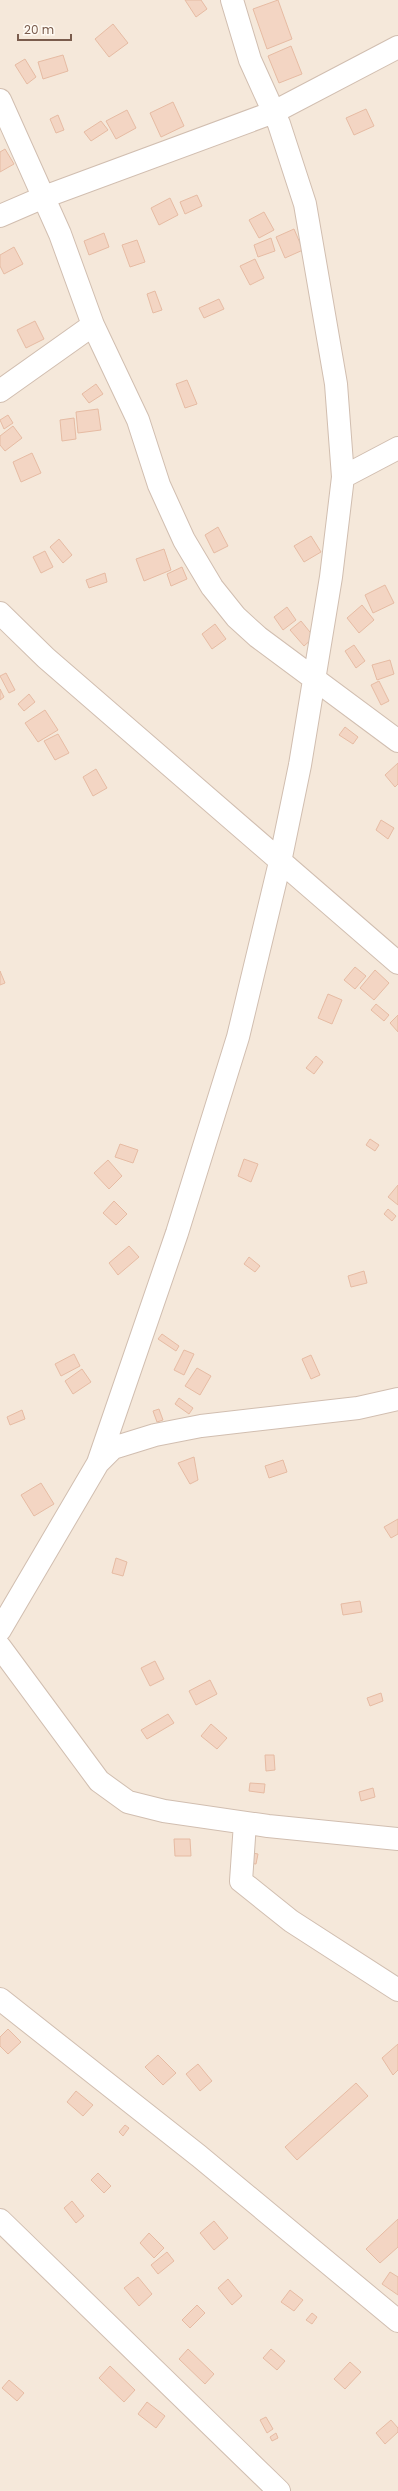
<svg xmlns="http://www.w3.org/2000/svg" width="398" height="2491" viewBox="0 0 398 2491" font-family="Poppins,sans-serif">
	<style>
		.residential { fill: #f5e8da }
		.building { fill: #f3d5c3; stroke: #e6bba3 }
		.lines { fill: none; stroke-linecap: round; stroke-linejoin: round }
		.minor-casing { stroke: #d1beb0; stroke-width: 24 }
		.minor { stroke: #fff; stroke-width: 22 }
	</style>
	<rect width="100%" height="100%" fill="#fdf6ec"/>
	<path class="residential" d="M0 0H398V2491H0Z"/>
	<path class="building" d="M185 0H201L207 9 196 17Z
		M278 0 292 39 267 49 253 9Z
		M113 24 128 43 109 57 95 39Z
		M291 46 302 74 279 83 268 56Z
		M63 55 68 71 43 79 38 62Z
		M25 59 36 77 27 84 15 65Z
		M173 102 184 126 161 137 150 113Z
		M366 109 374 126 354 135 346 118Z
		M127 110 136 128 116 139 106 121Z
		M58 115 64 130 56 133 50 119Z
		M101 121 108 130 91 141 84 132Z
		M5 149 14 164 0 172V152Z
		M197 195 202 206 185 214 180 202Z
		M170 198 178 215 159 225 151 208Z
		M264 212 274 230 259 238 249 220Z
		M294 229 303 250 285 258 276 237Z
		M104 233 109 247 89 255 84 241Z
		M271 238 275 251 258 257 254 245Z
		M137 240 145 262 130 267 122 245Z
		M14 247 23 264 4 274 0 266V255Z
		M255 259 264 278 250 285 240 266Z
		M155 291 162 310 153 313 147 294Z
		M219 299 224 309 204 318 199 308Z
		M35 321 44 339 26 348 17 330Z
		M187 380 197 404 185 408 176 384Z
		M96 384 103 394 89 403 82 394Z
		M98 409 101 430 78 433 76 412Z
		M8 415 13 423 4 429 0 420Z
		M74 418 76 439 62 441 60 420Z
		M13 426 22 438 5 451 0 445V436Z
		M32 453 41 473 21 482 13 462Z
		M218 527 228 546 214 553 205 535Z
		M311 536 321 552 304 562 294 546Z
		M59 539 72 555 63 563 50 547Z
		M164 549 171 570 144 581 136 559Z
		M45 551 53 567 41 573 33 557Z
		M182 567 187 579 171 586 167 574Z
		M105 573 107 582 89 588 86 580Z
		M385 585 394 603 373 613 365 595Z
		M362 605 374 620 359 633 347 618Z
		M287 607 296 620 283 630 274 617Z
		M301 621 314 637 304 646 290 630Z
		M215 624 226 639 212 649 202 634Z
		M354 645 365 661 356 668 345 651Z
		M390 660 394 674 377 680 372 665Z
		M6 673 15 690 9 693 0 676Z
		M379 681 389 701 381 705 371 685Z
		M0 689 4 697 0 700Z
		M29 694 35 702 24 711 18 704Z
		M45 710 58 730 38 742 25 723Z
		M345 727 358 737 353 744 339 735Z
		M58 734 69 753 55 760 44 741Z
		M398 763V784L395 787 385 775Z
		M96 769 107 788 93 796 83 777Z
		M381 820 394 828 388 839 376 830Z
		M355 967 366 976 355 989 344 980Z
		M375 970 389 983 374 1000 360 988Z
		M0 971 5 983 0 985Z
		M328 994 342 1000 332 1024 318 1018Z
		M376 1004 389 1015 384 1021 371 1010Z
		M398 1015V1032L390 1023Z
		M316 1056 323 1062 314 1074 306 1068Z
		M370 1139 379 1145 375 1151 366 1145Z
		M120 1144 138 1150 133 1163 115 1157Z
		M244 1159 258 1164 251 1182 238 1176Z
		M108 1160 122 1176 109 1189 94 1173Z
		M398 1185V1205L388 1197Z
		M114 1201 127 1214 116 1225 103 1213Z
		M388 1209 396 1216 392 1221 384 1214Z
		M129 1246 139 1257 118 1275 109 1263Z
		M249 1257 260 1266 255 1272 244 1264Z
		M364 1271 367 1283 351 1287 348 1276Z
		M162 1334 179 1346 176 1351 158 1339Z
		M184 1350 194 1354 184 1375 174 1370Z
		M74 1354 80 1366 61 1376 55 1364Z
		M311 1355 320 1375 311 1379 302 1359Z
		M197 1368 211 1376 200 1395 185 1386Z
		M82 1369 91 1382 73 1394 65 1381Z
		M179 1398 193 1408 189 1414 175 1404Z
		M159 1409 163 1420 157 1422 153 1411Z
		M22 1410 25 1419 10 1425 7 1417Z
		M194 1457 198 1480 190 1484 178 1463Z
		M283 1460 287 1472 269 1478 265 1466Z
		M41 1483 54 1504 34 1516 21 1495Z
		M398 1519V1534L391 1538 384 1527Z
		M116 1558 127 1562 123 1576 112 1573Z
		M360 1601 362 1612 343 1615 341 1604Z
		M155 1661 164 1679 150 1686 141 1668Z
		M210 1680 217 1694 196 1705 189 1691Z
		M381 1693 383 1701 370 1706 367 1698Z
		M168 1714 174 1723 147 1739 141 1730Z
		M211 1724 227 1738 217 1749 201 1736Z
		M265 1755H274L275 1770 266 1771Z
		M250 1783 265 1784 264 1793 249 1791Z
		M373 1788 375 1797 361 1801 359 1792Z
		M174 1839H190L191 1856H175Z
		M242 1851 258 1854 256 1864 241 1862Z
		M8 2029 21 2042 8 2054 0 2046V2037Z
		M398 2044V2070L393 2075 382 2058Z
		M158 2055 176 2073 163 2085 145 2067Z
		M198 2064 212 2081 200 2091 186 2074Z
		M356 2083 368 2096 297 2160 285 2147Z
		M76 2091 93 2105 83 2116 67 2102Z
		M125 2125 129 2128 123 2136 119 2132Z
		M98 2173 111 2186 104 2193 91 2180Z
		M72 2201 84 2216 76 2223 64 2208Z
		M398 2219V2247L380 2263 366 2249Z
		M214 2221 228 2238 214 2250 200 2233Z
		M149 2233 164 2248 154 2258 140 2243Z
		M167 2252 174 2261 158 2274 151 2265Z
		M390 2272 398 2277V2295L382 2284Z
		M138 2277 152 2294 139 2306 124 2288Z
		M228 2279 242 2296 232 2305 218 2288Z
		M290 2290 303 2300 294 2311 281 2302Z
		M197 2305 205 2313 190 2328 182 2320Z
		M312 2313 317 2317 312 2324 306 2320Z
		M188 2349 214 2374 205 2384 179 2359Z
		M271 2349 285 2361 277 2370 263 2358Z
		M350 2362 361 2372 345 2389 334 2379Z
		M110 2366 135 2390 124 2402 99 2378Z
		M9 2380 24 2393 17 2401 2 2388Z
		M147 2402 165 2416 156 2428 138 2414Z
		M266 2417 273 2429 267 2433 260 2420Z
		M391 2420 398 2428V2432L385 2444 376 2433Z
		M276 2433 278 2438 272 2441 270 2437Z"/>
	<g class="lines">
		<defs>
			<path id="minor" d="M0 100 60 234 93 325 138 420 159 485 184 540 212 587 236 617 258 637 398 741
				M0 216 44 197 274 112 398 47
				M0 391 93 325
				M343 477 398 448
				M0 613 46 658 398 963
				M98 1463 177 1233 238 1037 280 862 300 765 331 577 343 477 336 384 305 204 279 124 250 60 232 0
				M0 1630 98 1463 113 1448 155 1435 201 1426 358 1408 398 1399
				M0 1647 99 1781 128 1802 164 1811 268 1826 398 1839
				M245 1823 241 1881 291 1921 398 1990
				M0 1999 199 2156 398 2321
				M0 2220 279 2491"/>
		</defs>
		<use href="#minor" class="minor-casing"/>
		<use href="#minor" class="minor"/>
	</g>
	<path d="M18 34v6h53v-6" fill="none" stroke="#7a5c4d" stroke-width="2"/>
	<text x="24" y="34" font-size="12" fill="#7a5c4d" stroke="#fffaf3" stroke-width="3" paint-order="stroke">20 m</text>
</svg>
